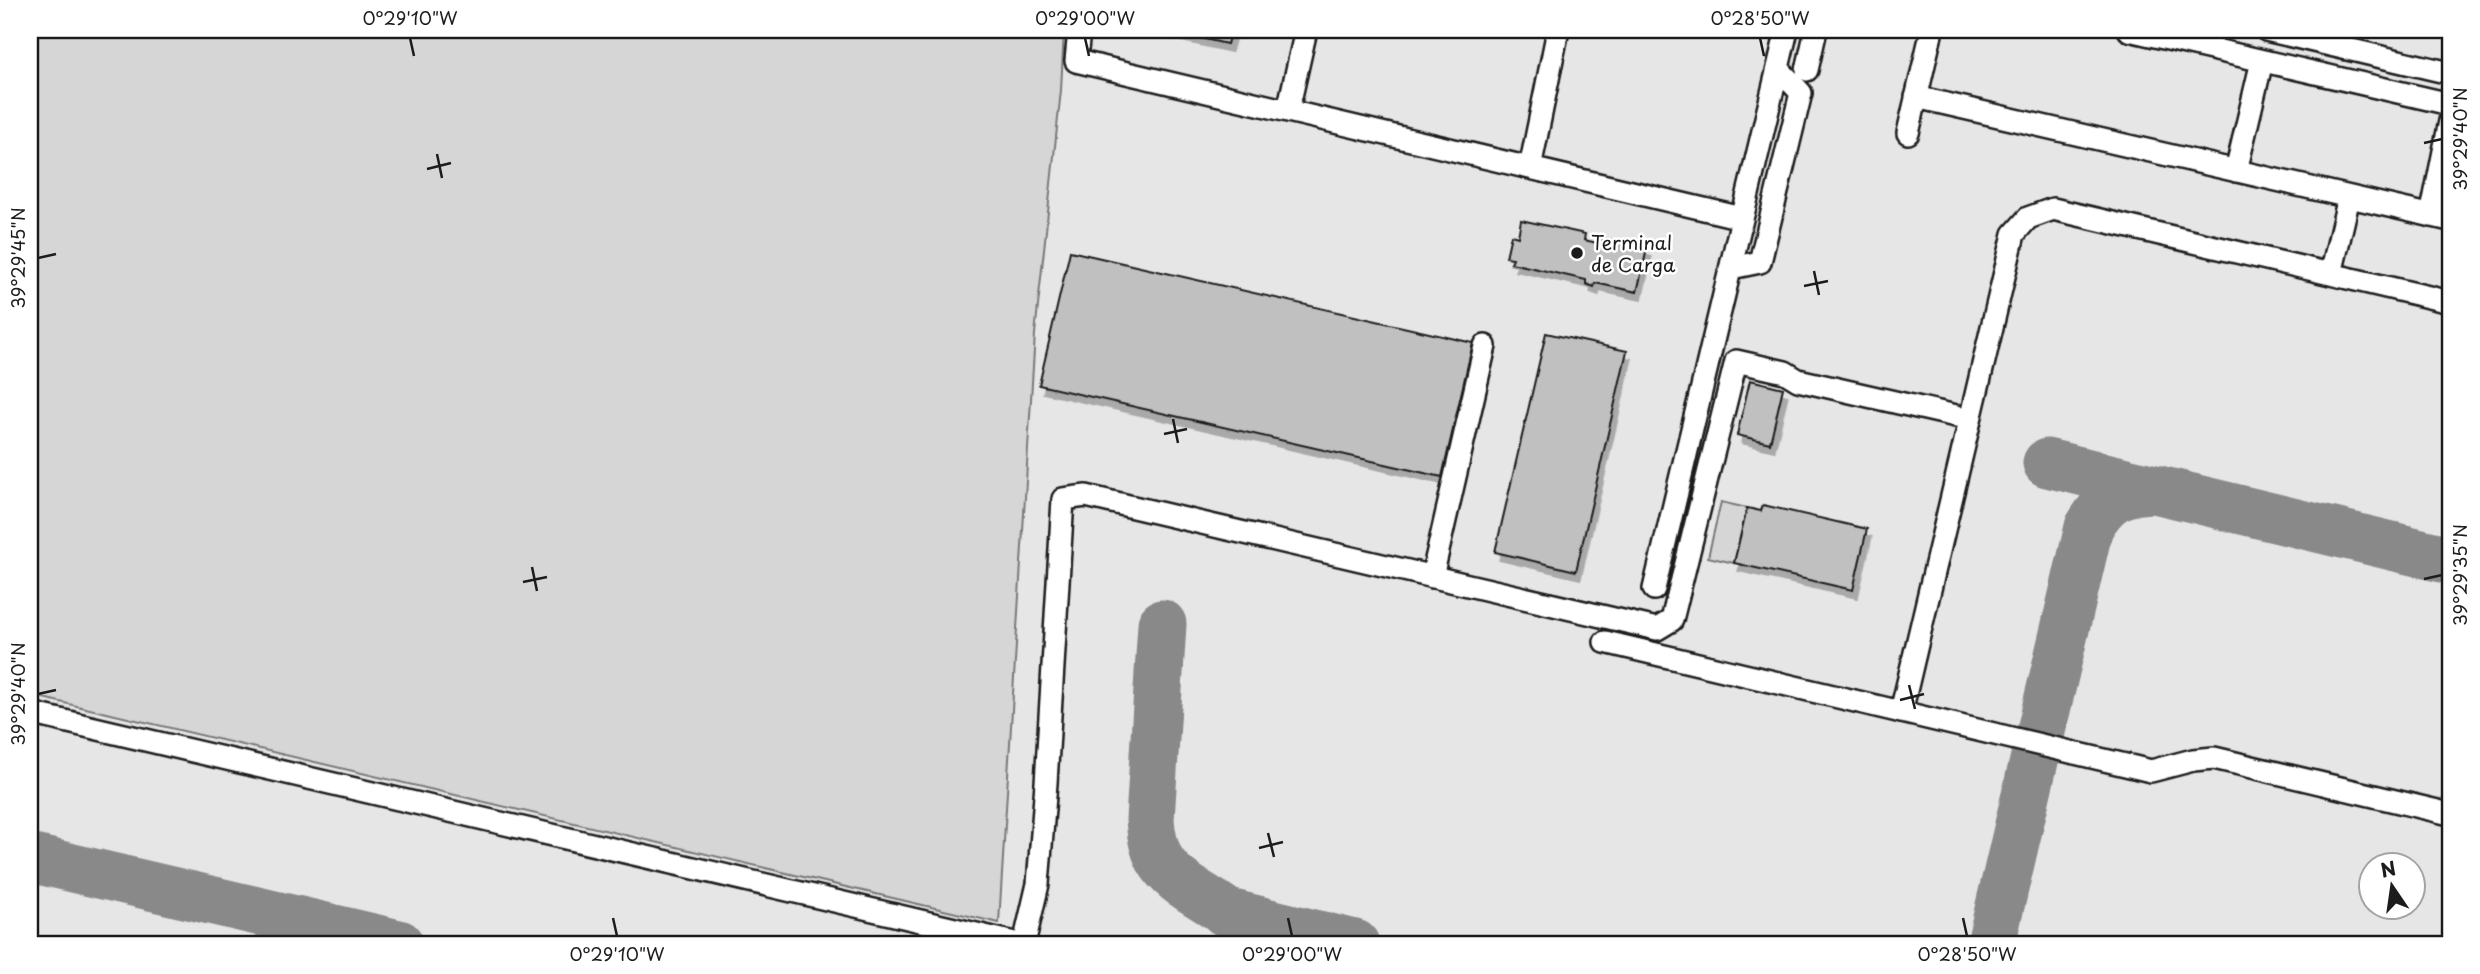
<svg xmlns="http://www.w3.org/2000/svg" width="2480" height="974" viewBox="0 0 2480 974" font-family="'Playpen Sans',sans-serif">
	<style>
		.built { fill: #e6e6e6; fill-rule: evenodd }
		.green { fill: #d6d6d6; stroke: #797979; stroke-width: 2 }
		.lines { fill: none; stroke-linecap: round; stroke-linejoin: round }
		.taxiway { stroke: #898989; stroke-width: 49 }
		.building { fill: #c0c0c0; stroke: #1c1c1c; stroke-width: 2; filter: url(#shadow) }
		.minor-casing { stroke: #1c1c1c; stroke-width: 26 }
		.minor { stroke: #fff; stroke-width: 21 }
		.ticks { fill: none; stroke: #1c1c1c; stroke-width: 2.5 }
		.poi-dot { fill: #1c1c1c; stroke: #fff; stroke-width: 2.5 }
		.labels { text-anchor: middle; dominant-baseline: central; stroke-width: 5; stroke-linejoin: round; paint-order: stroke }
		.poi-label { font-size: 19px; fill: #1c1c1c; stroke: #fff; text-anchor: start }
		.neatline { fill: none; stroke: #1c1c1c; stroke-width: 2.5 }
		.ticks-label { font-size: 18px; text-anchor: middle; fill: #1c1c1c }
	</style>
	<defs>
		<filter id="shadow"><feDropShadow dx="4.5" dy="8" stdDeviation="0" flood-color="#0004"/></filter>
	</defs>
	<rect width="100%" height="100%" fill="#f6f6f6"/>
	<filter id="ink" filterUnits="userSpaceOnUse"><feTurbulence type="fractalNoise" baseFrequency=".0143" numOctaves="2"/><feDisplacementMap in="SourceGraphic" scale="14" xChannelSelector="R" yChannelSelector="G"/><feConvolveMatrix kernelMatrix="1 2 1 2 8 2 1 2 1" color-interpolation-filters="sRGB"/></filter>
	<g filter="url(#ink)">
		<path class="built" d="M1064 30H2450V944H30V695L999 922 1035 334 1061 90ZM2372 866H2414V908H2372Z"/>
		<path class="green" d="M30 30H1064L1061 90 1035 334 999 923 30 695Z
			M1721 502 1747 508 1734 563 1708 557Z"/>
		<g class="lines">
			<path class="taxiway" d="M2047 463 2450 560
				M1162 624 1150 820C1151 833 1153 846 1159 858 1179 896 1238 902 1250 944
				M30 858 399 944
				M1225 912 1355 944
				M1991 944 2089 527C2106 498 2121 490 2154 489"/>
		</g>
		<path class="building" d="M1164 30H1231L1227 44Z
			M1521 220 1585 234 1584 240 1602 244 1603 238 1647 249 1637 292 1595 283 1594 287 1586 284V280L1511 263 1513 258 1506 257 1511 235 1518 237Z
			M1070 251 1473 343 1442 477 1039 385Z
			M1546 333 1627 351 1576 571 1495 552Z
			M1750 380 1783 388 1770 443 1737 435Z
			M1763 505 1867 529 1853 590 1734 563 1747 508 1761 511Z"/>
		<g class="lines">
			<defs>
				<path id="minor" d="M1079 30 1076 61 1742 218
					M2129 30 2450 104
					M2266 30 2450 73
					M1807 70 1816 30
					M1916 97 2450 220
					M1288 110 1306 30
					M1908 133 1932 30
					M1530 168 1558 30
					M2236 171 2262 61
					M2431 216 2450 121
					M1731 268 1760 262 1801 93 1778 68
					M2331 274 2349 197
					M1432 577 1485 346
					M1654 589 1787 30
					M1605 642 2151 771 2193 760 2214 758 2450 814
					M1901 712 2014 234 2028 218 2053 209 2450 302
					M30 713 1019 944
					M1024 944 1038 884 1046 783 1063 499 1086 496 1657 629 1672 620 1736 361 1785 372 1798 380 1956 416"/>
			</defs>
			<use href="#minor" class="minor-casing"/>
			<use href="#minor" class="minor"/>
		</g>
	</g>
	<path class="ticks" d="M410 38 414 56M1085 38 1089 56M1760 38 1764 56M2424 143 2442 139M437 154 442 178M427 169 451 163M38 258 56 254M1814 271 1819 295M1804 286 1828 281M1173 419 1178 443M1164 434 1187 429M532 567 537 591M2424 579 2442 575M523 582 547 577M1909 685 1915 709M38 694 56 690M1900 700 1924 694M1268 833 1274 857M1259 848 1283 842M613 918 617 936M1288 918 1292 936M1963 918 1967 936"/>
	<circle class="poi-dot" cx="1577" cy="253" r="7"/>
	<g class="labels">
		<g class="poi-label">
			<text x="1591" y="242">Terminal<tspan x="1591" dy="22">de Carga</tspan></text>
		</g>
	</g>
	<rect width="2480" height="974" fill="none" stroke="#fff" stroke-width="77"/>
	<g transform="translate(2392 886) rotate(347)"><circle r="33" fill="#ffffff" stroke="#a4a4a4" stroke-width="2"/>
	<path d="M0-5L12 26L0 18L-12 26Z" fill="#1c1c1c"/>
	<text y="-10" font-size="19" font-weight="bold" text-anchor="middle" fill="#1c1c1c">N</text>
	</g>
	<rect x="38" y="38" width="2404" height="898" class="neatline"/>
	<g class="ticks-label">
		<text x="410" y="25">0°29'10"W</text>
		<text x="1085" y="25">0°29'00"W</text>
		<text x="1760" y="25">0°28'50"W</text>
		<text transform="translate(2461 139) rotate(-90)" y="6">39°29'40"N</text>
		<text transform="translate(19 258) rotate(-90)" y="6">39°29'45"N</text>
		<text transform="translate(2461 575) rotate(-90)" y="6">39°29'35"N</text>
		<text transform="translate(19 694) rotate(-90)" y="6">39°29'40"N</text>
		<text x="617" y="961">0°29'10"W</text>
		<text x="1292" y="961">0°29'00"W</text>
		<text x="1967" y="961">0°28'50"W</text>
	</g>
</svg>
